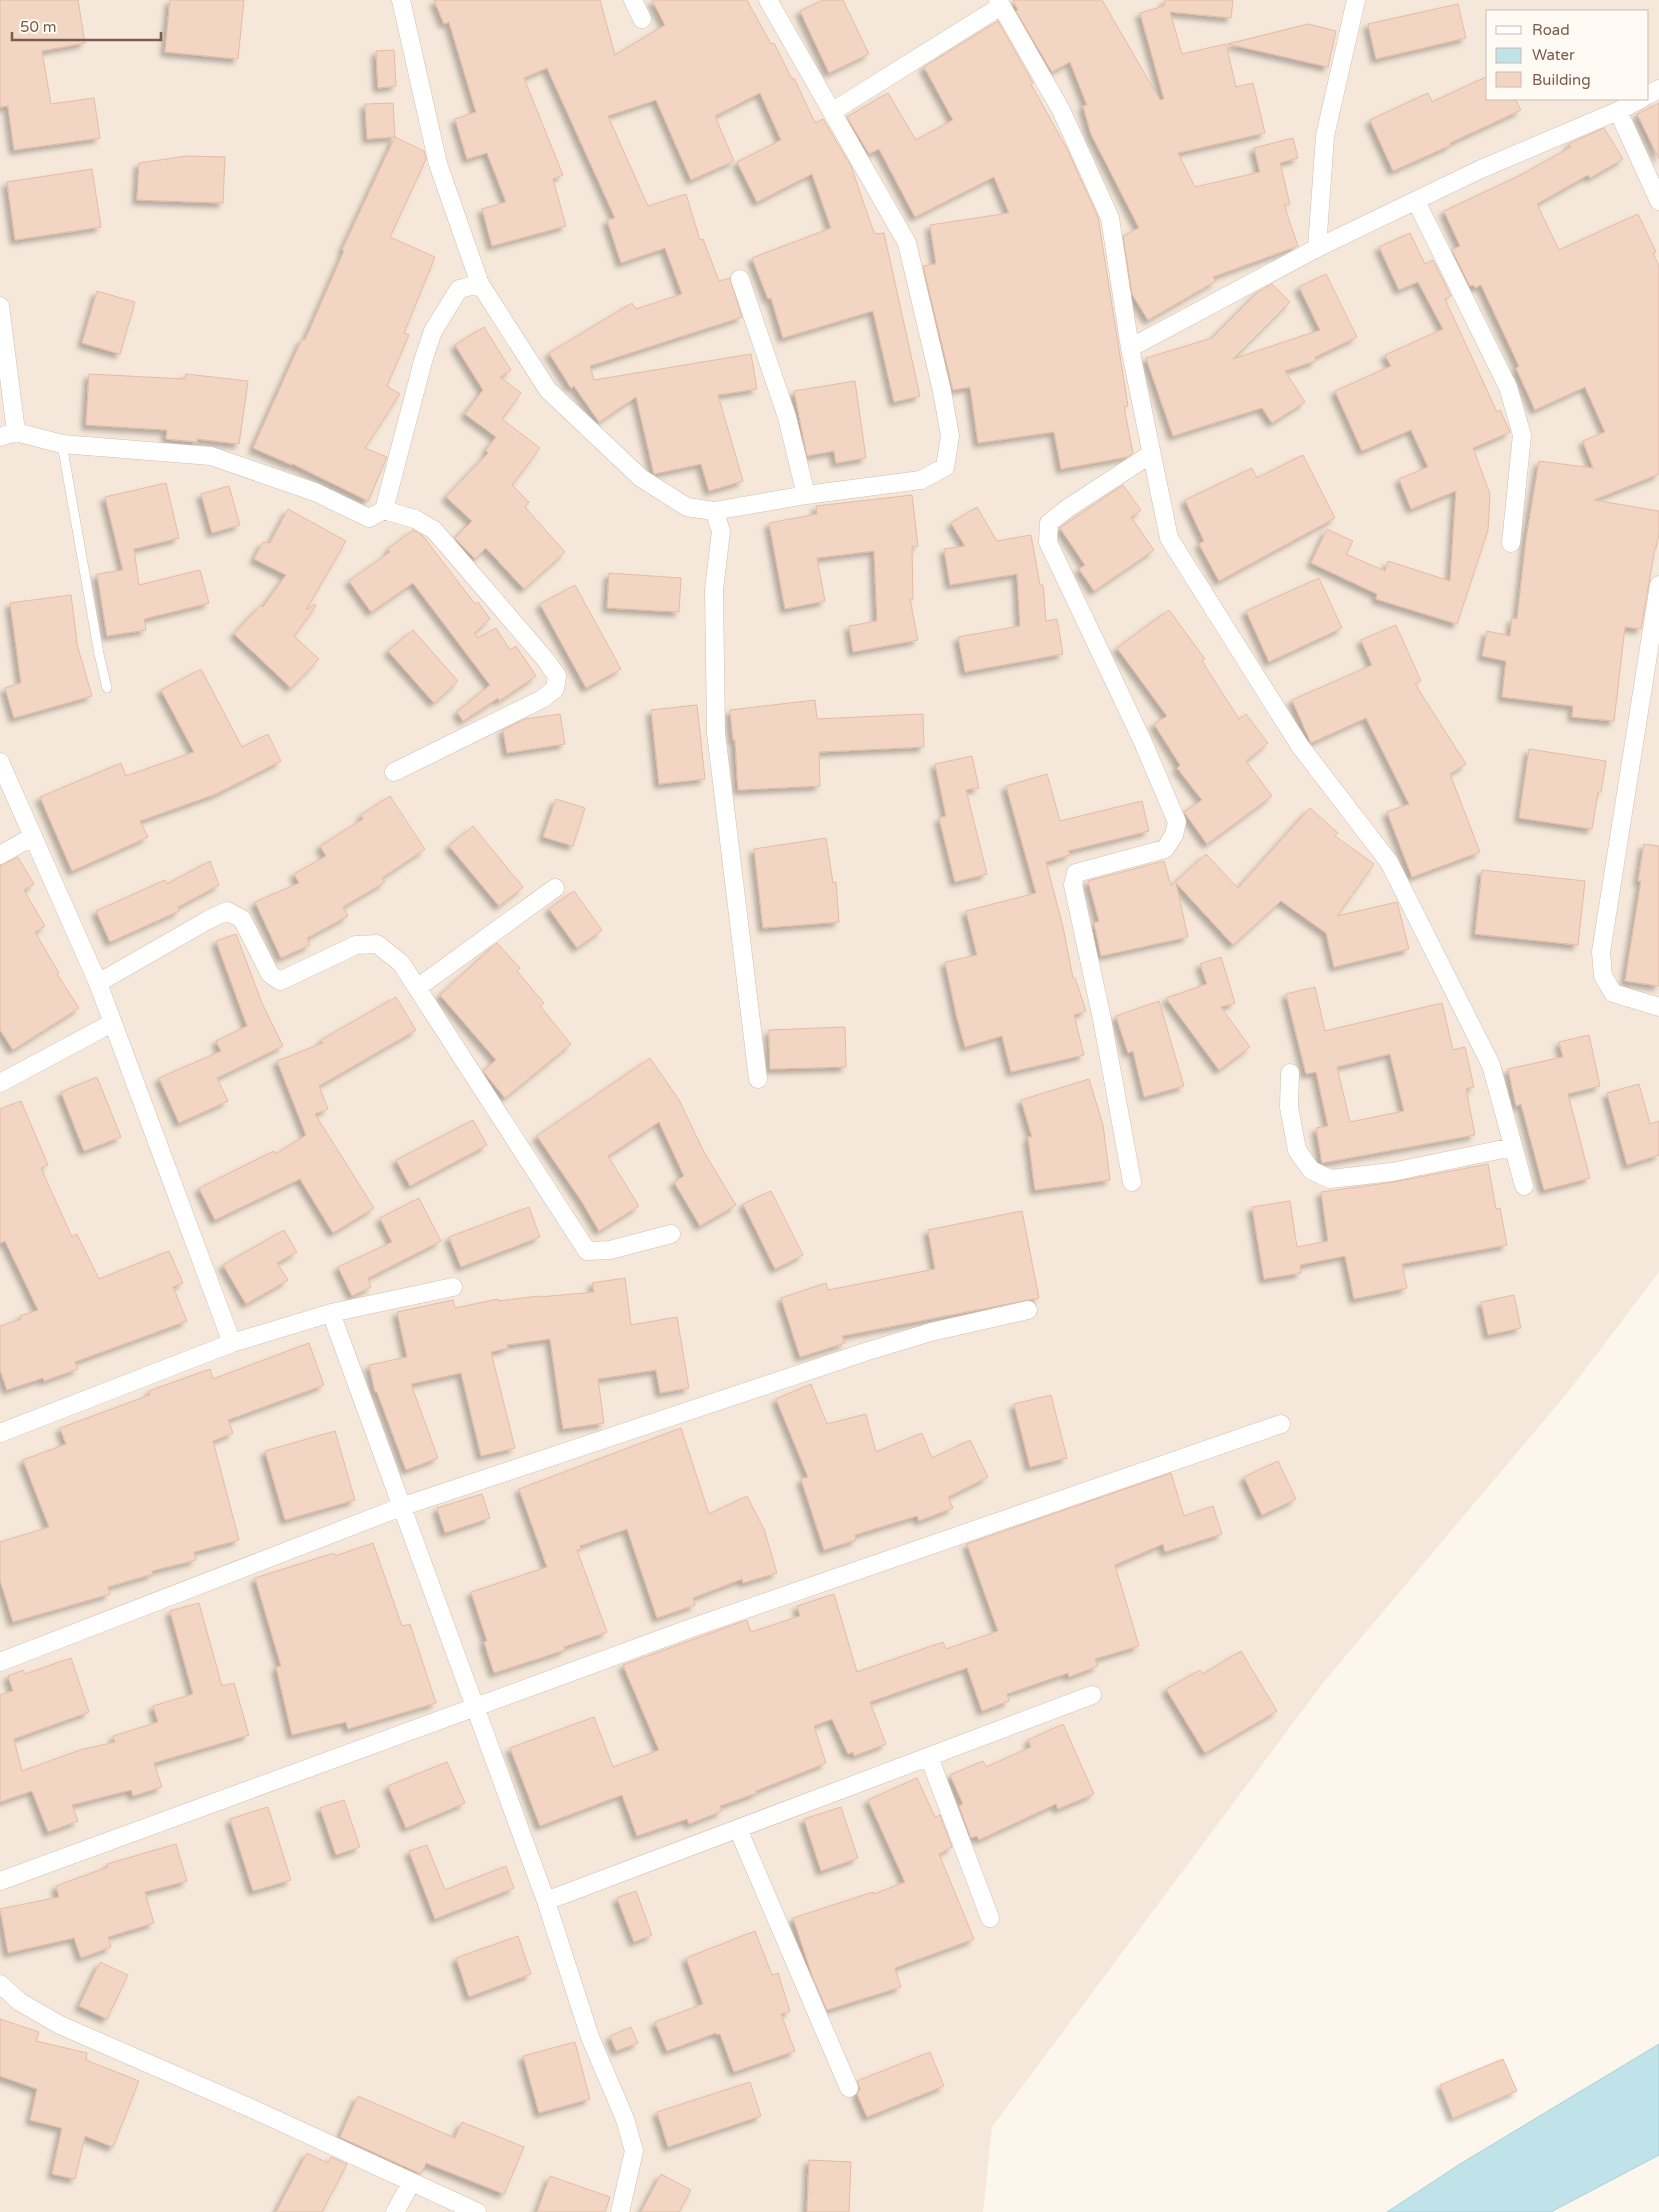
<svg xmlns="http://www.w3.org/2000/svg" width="1659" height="2212" viewBox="0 0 1659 2212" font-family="'Varela Round',sans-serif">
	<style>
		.residential { fill: #f5e8da; fill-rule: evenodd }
		.water { fill: #bfe3e8; stroke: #a5d3da }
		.building { fill: #f3d5c3; stroke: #e6bba3; fill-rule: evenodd; filter: url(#shadow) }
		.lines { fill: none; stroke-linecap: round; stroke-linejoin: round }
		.lane-casing { stroke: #d1beb0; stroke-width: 10 }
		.street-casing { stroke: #d1beb0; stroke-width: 19 }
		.lane { stroke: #fff; stroke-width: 9 }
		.street { stroke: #fff; stroke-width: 18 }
	</style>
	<defs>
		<filter id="shadow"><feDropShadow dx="-4.5" dy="4.5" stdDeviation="2.5" flood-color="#0004"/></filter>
	</defs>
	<rect width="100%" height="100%" fill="#fdf6ec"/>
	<path class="residential" d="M0 0H1659V1272L1568 1392 1323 1683 992 2127 983 2212H0ZM1488 11H1648V99H1488Z"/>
	<path class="water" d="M1659 2044V2155L1551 2212H1387L1460 2164Z"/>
	<path class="building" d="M0 0H78L85 43 42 51 51 104 94 98 100 138 14 150 8 106 0 107Z
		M170 0H244L238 59 165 52Z
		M434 0H600L615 55 665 25 652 0H747L771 44 774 43 792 79 794 78 815 123 823 119 851 166 873 230 876 234 884 233 920 396 894 402 873 311 783 338 771 298 768 299 752 258 831 228 812 174 757 202 737 162 781 140 760 93 715 116 734 161 691 180 656 100 608 116 648 206 686 194 700 240 703 239 719 281 730 278 742 317 590 366 594 380 751 354 757 389 718 395 743 481 709 491 701 464 654 474 636 397 599 422 574 386 571 388 549 353 632 303 636 309 682 294 665 248 621 263 607 220 615 218 547 68 524 78 563 175 553 179 566 226 492 246 482 209 506 202 487 153 467 159 455 119 476 112 449 22 444 24Z
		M823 0H843L869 54 829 73 800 11Z
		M1013 0H1102L1160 100 1164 99 1140 13 1164 6 1165 0H1233L1231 18 1170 12 1182 54 1226 44 1236 87 1253 83 1265 133 1178 153 1195 187 1260 172 1254 148 1293 138 1298 158 1280 163 1290 204 1284 205 1298 246 1213 277 1216 281 1148 320 1132 294 1123 236 1139 228 1091 134 1083 106 1087 105 1070 62 1052 72 1016 11 1018 10Z
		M1458 4 1466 38 1376 59 1368 24Z
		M998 21 1033 83 1031 84 1067 149 1098 217 1128 406 1124 407 1133 453 1127 457 1061 469 1054 432 978 443 970 387 953 390 923 266 936 264 930 225 1009 213 994 177 915 217 879 149 869 154 847 117 888 93 916 140 953 120 924 67Z
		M1308 24 1336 31 1328 67 1228 44Z
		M394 50 396 86 378 88 376 51Z
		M1488 76V99H1515L1521 110 1450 143 1451 145 1393 171 1370 120 1428 93 1432 102Z
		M393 103 395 137 367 139 365 104Z
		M1659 103V159L1637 114Z
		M1604 128 1623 159 1590 178 1588 175 1537 204 1559 250 1638 214 1656 252 1653 253 1659 266V474L1594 500 1659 511V534L1656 548H1655L1641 629 1625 627 1614 721 1572 717 1573 706 1502 697 1506 661 1482 656 1487 631 1510 636 1512 618 1517 619 1526 540 1539 461 1593 468 1583 441 1605 432 1585 387 1535 410 1516 368 1519 366 1481 285 1475 288 1473 285 1470 286 1452 250 1460 246 1444 211 1521 175 1571 147 1569 144 1577 140Z
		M395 137 424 151 426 159 390 237 435 257 404 333 409 335 387 386 400 394 365 448 387 457 368 501 293 464 292 465 253 448 302 339 305 340 344 251 342 250Z
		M187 156 225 157 223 203 137 200 139 163Z
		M92 169 101 227 15 240 7 182Z
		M1410 233 1425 264 1433 260 1451 296 1445 299 1497 412 1500 410 1510 432 1473 448 1490 494 1488 530 1457 624 1376 599 1377 594 1311 563 1327 529 1353 541 1346 554 1385 571 1388 561 1450 581 1456 491 1411 509 1399 479 1428 467 1411 430 1362 451 1335 391 1391 366 1385 355 1443 329 1418 282 1399 290 1379 247Z
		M1326 274 1357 337 1315 357 1316 361 1285 371 1305 402 1272 423 1262 408 1173 436 1146 358 1212 338 1258 292 1272 284 1290 302 1233 359 1320 330 1299 287Z
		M97 291 135 302 120 354 82 343Z
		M484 327 511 370 500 377 521 393 502 419 540 448 512 485 529 502 525 507 565 552 524 589 486 548 475 559 455 538 472 521 446 497 488 453 486 450 496 437 465 414 483 390 455 345Z
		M89 374 185 379 186 374 248 381 239 444 197 439V442L166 439 167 430 86 425Z
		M855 381 866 458 836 463 834 451 807 456 794 391Z
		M1303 455 1335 518 1219 581 1199 544 1204 541 1185 500 1252 468 1257 478Z
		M166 483 179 538 134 549 139 585 200 570 209 603 144 619 146 630 107 636 97 574 123 570 105 497Z
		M1123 485 1141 510 1131 517 1154 550 1094 591 1079 569 1085 565 1060 528Z
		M229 486 240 525 212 533 201 494Z
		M912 495 918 546 912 547 913 599H910L918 640 853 652 849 626 877 621 874 551 817 558 825 601 785 609 769 523 817 514 816 506Z
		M977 507 997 541 1031 535 1040 585H1043L1046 621 1057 619 1063 654 965 672 958 637 1020 626 1017 574 950 585 944 549 965 546 951 523Z
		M288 509 346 541 306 610 315 604 316 606 294 636 319 659 291 688 234 634 261 605 263 607 286 575 254 559 263 542 270 543Z
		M413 530 423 536 475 604 478 602 490 619 474 633 478 638 496 628 510 650 516 646 536 676 499 701 498 698 463 721 457 712 490 685 413 583 371 612 349 581 390 552 388 549Z
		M609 573 681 578 679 612 607 608Z
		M1319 578 1342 628 1269 662 1246 611Z
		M575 585 621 669 586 688 540 604Z
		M71 595 77 641H76L92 696 14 718 5 688 21 683 10 603Z
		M1169 610 1205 659 1202 661 1239 719 1246 714 1268 743 1246 761 1272 796 1207 844 1184 812 1202 800 1177 768 1180 765 1154 724 1167 716 1117 648Z
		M1396 625 1421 681 1415 684 1466 764 1450 774 1480 852 1412 877 1387 812 1409 804 1366 718 1311 743 1292 700 1372 665 1361 640Z
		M413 630 458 681 434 703 388 651Z
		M201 669 242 747 268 734 281 761 216 794 140 821 148 837 72 871 40 797 121 763 126 776 194 752 161 690Z
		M815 700 817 719 923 714 924 747 819 752 820 786 738 790 735 740H733L730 710Z
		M697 705 705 779 659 784 651 710Z
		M560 714 565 744 507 753 503 730 525 719Z
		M1529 749 1606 761 1601 792H1598L1592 829 1519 818Z
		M972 756 979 788 966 790 987 874 955 882 939 818 946 816 935 764Z
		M1047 774 1060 821 1142 801 1149 831 1068 851 1070 855 1046 862 1063 927 1073 978H1075L1086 1011 1074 1015 1084 1055 1011 1072 1002 1036 965 1047 957 1018 945 962 977 955 966 911 1036 893 1006 786Z
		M390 796 425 849 382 878 385 882 343 907 348 916 307 938 310 945 281 958 255 902 299 883 294 874 326 856 320 846 363 819 361 815Z
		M556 799 585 808 573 846 543 837Z
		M1310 808 1338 833 1335 836 1374 864 1337 916 1397 902 1409 949 1334 967 1326 933 1281 901 1233 945 1176 883 1188 937 1101 956 1094 923 1099 921 1088 881 1164 861 1171 886 1206 854 1238 888Z
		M473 826 523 887 499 906 449 846Z
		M826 838 833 883 836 882 839 922 763 928 754 849Z
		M1644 844 1659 846V986L1625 981 1641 881H1638Z
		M18 857 34 884 24 890 45 926 35 932 59 973 57 974 79 1008 13 1050 0 1030V866Z
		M210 861 219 885 178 907 179 911 110 942 96 911 165 880 167 884Z
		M1482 870 1585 881 1578 945 1475 934Z
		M574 891 602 930 577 948 549 909Z
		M236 934 262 1003 283 1046 217 1078 228 1101 179 1123 159 1078 221 1051 216 1041 247 1026 216 941Z
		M497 943 520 968 517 971 544 1003 540 1006 571 1044 505 1098 483 1071 496 1060 440 995Z
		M1221 957 1235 1003 1221 1007 1250 1047 1219 1070 1166 998 1207 984 1200 964Z
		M1315 987 1325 1031 1442 1003 1453 1050 1465 1047 1474 1087 1466 1089 1475 1135 1322 1163 1316 1128 1328 1126 1316 1072 1306 1074 1286 994ZM1390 1054 1404 1111 1350 1122 1337 1067Z
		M396 997 416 1030 319 1086 328 1109 315 1114 374 1208 333 1233 300 1179 215 1220 199 1188 274 1151 276 1154 306 1135 277 1061 323 1043 321 1040Z
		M1159 1001 1184 1086 1144 1097 1133 1051 1128 1053 1116 1016Z
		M845 1027 846 1067 770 1069 769 1030Z
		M1589 1035 1600 1086 1568 1094 1590 1178 1544 1190 1521 1104 1516 1106 1508 1069 1563 1057 1559 1042Z
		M650 1058 679 1100 704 1152 736 1205 700 1226 674 1182 684 1176 659 1122 608 1156 639 1206 599 1231 582 1202 537 1136Z
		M97 1077 121 1137 84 1151 61 1092Z
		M1089 1079 1103 1125 1110 1180 1035 1190 1028 1137H1032L1021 1100Z
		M1639 1084 1650 1124 1659 1121V1155L1627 1165 1607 1093Z
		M21 1101 48 1165 41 1168 72 1237 77 1234 99 1279 169 1251 183 1283 173 1287 187 1321 75 1362 78 1369 44 1381 43 1378 7 1390 0 1370V1326L21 1319 20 1316 38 1310 5 1241 0 1243V1109Z
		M473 1120 487 1145 410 1186 396 1160Z
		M1488 1164 1496 1209 1500 1208 1507 1245 1402 1264 1407 1288 1354 1299 1345 1256 1300 1265 1301 1273 1264 1279 1252 1207 1290 1201 1297 1247 1328 1241 1321 1192 1394 1182Z
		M771 1191 803 1255 775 1269 743 1204Z
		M419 1198 441 1241 368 1278 371 1287 352 1296 338 1267 392 1242 380 1218Z
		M529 1207 540 1237 461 1267 449 1237Z
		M1022 1211 1039 1298 842 1336 845 1343 800 1357 781 1298 826 1283 828 1290 935 1269 928 1230Z
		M284 1230 297 1252 277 1263 288 1280 246 1304 223 1265Z
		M625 1278 631 1325 677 1317 689 1388 660 1393 656 1370 598 1379 604 1423 563 1429 550 1339 507 1345 508 1348 491 1352 515 1448 481 1456 461 1373 411 1384 438 1458 406 1470 377 1392H375L369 1365 407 1357 397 1312 453 1300 455 1308 498 1299V1301L539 1296 540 1297 594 1292 592 1283Z
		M1514 1295 1521 1328 1488 1335 1481 1302Z
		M309 1343 324 1385 228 1420 233 1433 213 1441 239 1540 194 1552 196 1560 152 1571 153 1574 108 1587 110 1594 13 1622 0 1580V1542L49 1527 23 1460 66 1444 60 1428 150 1395 149 1391 210 1369 213 1379Z
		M811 1384 827 1424 866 1414 876 1452 922 1433 932 1458 970 1440 988 1477 948 1497 953 1508 919 1521 917 1516 855 1535 856 1540 824 1550 801 1479 808 1477 776 1399Z
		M1051 1395 1067 1458 1030 1467 1014 1404Z
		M681 1428 709 1514 747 1496 764 1529 777 1573 743 1583 742 1579 693 1598 695 1605 657 1618 627 1529 580 1546 581 1549 577 1550 607 1632 564 1647 565 1650 494 1673 484 1642 487 1641 471 1592 547 1567 519 1489Z
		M335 1431 355 1500 285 1520 265 1451Z
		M1278 1461 1296 1499 1262 1515 1244 1477Z
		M1171 1473 1184 1516 1213 1506 1222 1534 1165 1552 1163 1544 1115 1565 1139 1646 1095 1659 1098 1666 1069 1677 1068 1673 1007 1694 1009 1701 982 1711 967 1668 870 1702 886 1744 854 1756 853 1752 848 1754 832 1719 814 1726 826 1763 756 1791 757 1793 720 1806 722 1811 689 1824 687 1819 637 1836 622 1795 540 1826 510 1748 594 1717 613 1767 659 1750 623 1665 747 1620 751 1632 800 1616 797 1606 834 1594 857 1672 943 1642 946 1649 998 1631 967 1544Z
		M482 1494 490 1518 445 1533 437 1508Z
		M373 1543 402 1626 410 1624 436 1703 348 1729 346 1722 292 1735 276 1667 281 1666 255 1578 334 1553 335 1556Z
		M199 1603 222 1686 234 1683 249 1735 154 1763 162 1787 133 1796 131 1790 72 1805 78 1821 48 1832 32 1791 0 1802V1695L13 1691 8 1676 23 1670 25 1674 71 1658 89 1712 14 1739 22 1771 80 1750 115 1742 113 1736 158 1722 153 1706 193 1694 170 1611Z
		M1241 1651 1277 1711 1205 1753 1166 1689 1200 1670 1203 1674Z
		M1063 1724 1094 1794 1058 1809 1056 1804 979 1840 977 1836 971 1838 959 1806 963 1804 950 1775 983 1761 986 1767 1031 1747 1028 1740Z
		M447 1762 465 1803 406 1828 388 1786Z
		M917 1778 935 1817 940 1815 952 1847 939 1854 974 1939 895 1968 901 1987 827 2010 813 1978 793 1918 873 1892 874 1894 905 1882 868 1800Z
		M344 1800 360 1847 336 1855 320 1808Z
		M268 1807 291 1880 253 1891 230 1819Z
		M841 1807 858 1858 821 1871 804 1819Z
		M176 1844 187 1881 145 1892 154 1923 108 1937 111 1947 81 1958 74 1938 8 1953 0 1909 59 1897 56 1886 108 1867 107 1864Z
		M427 1845 445 1890 506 1866 514 1888 435 1919 409 1851Z
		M636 1891 652 1935 634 1942 617 1898Z
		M755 1931 772 1975 778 1973 790 2011 781 2014 795 2051 734 2072 720 2034 717 2035 716 2033 667 2051 655 2022 703 2004 686 1958Z
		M518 1936 531 1974 469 1997 456 1958Z
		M100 1962 128 1975 107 2019 79 2006Z
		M0 2019 39 2032 36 2041 87 2053 86 2060 139 2081 113 2147 85 2136 75 2179 52 2174 62 2128 30 2120 37 2089 0 2076Z
		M631 2027 638 2043 616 2051 610 2036Z
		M575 2042 590 2099 539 2113 523 2056Z
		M930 2052 944 2086 867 2117 857 2094 860 2089 857 2081Z
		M1503 2059 1517 2091 1453 2118 1440 2085Z
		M750 2082 761 2116 668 2147 657 2112Z
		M358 2096 455 2138 462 2122 524 2147 504 2194 426 2163 421 2174 340 2137Z
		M307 2153 328 2163 331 2157 347 2164 322 2212H276Z
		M809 2160 851 2162 849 2212H807Z
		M661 2174 691 2190 679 2212H641Z
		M550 2176 610 2197 605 2212H537Z"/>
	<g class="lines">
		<defs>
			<path id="lane" d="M62 444 99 654 107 688"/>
			<path id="street" d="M401 0 438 164 480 284 548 390 641 478 687 507 714 511 721 531 714 590 716 733 758 1079
				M633 0 642 19
				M998 0 1061 110 1110 218 1130 348 1169 538 1300 746 1389 862 1491 1065 1524 1186
				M1648 95 1659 89
				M833 111 1001 6
				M1618 111 1659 201
				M1416 201 1508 387 1522 435 1511 543
				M1317 248 1325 136 1356 0
				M740 279 787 417 806 495
				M0 306 16 432
				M1130 348 1317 248 1481 169 1618 111 1641 99
				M0 437 16 432 62 444 211 456 315 492 369 518 384 510 415 519 434 530 545 659 557 676 555 689 542 699 394 772
				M384 510 423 361 433 331 459 289 480 284
				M714 511 806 495 921 480 945 467 950 436 942 391 907 243 768 0
				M1659 585 1601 952 1603 976 1613 993 1659 1007
				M0 762 98 983 232 1343
				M0 855 32 837
				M98 983 208 920 227 911 242 919 270 974 280 981 356 945 377 944 401 963 587 1251 610 1250 671 1234
				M417 988 555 888
				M1290 1073 1289 1107 1297 1150 1311 1170 1330 1179 1392 1172 1513 1147
				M0 1083 112 1023
				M1132 1182 1102 1019 1073 885 1076 873 1165 849 1174 835 1177 822 1142 740 1048 542 1049 523 1068 508 1151 454
				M331 1313 546 1901 590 2037 625 2119 634 2151 620 2212
				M0 1433 232 1343 331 1313 453 1287
				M0 1662 401 1507 868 1351 931 1332 1028 1310
				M929 1757 990 1918
				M738 1829 849 2088
				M0 1881 694 1627 1281 1424
				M546 1901 1092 1695
				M0 1984 20 2002 60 2025 255 2110 477 2212
				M395 2212 411 2183"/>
		</defs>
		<use href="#lane" class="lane-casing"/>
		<use href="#street" class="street-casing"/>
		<use href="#lane" class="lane"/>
		<use href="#street" class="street"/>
	</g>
	<rect x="1486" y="10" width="162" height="90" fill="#fffaf3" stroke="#cabbb1"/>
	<rect x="1496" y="26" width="25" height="8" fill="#ffffff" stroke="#cabbb1"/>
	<text x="1532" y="35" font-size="15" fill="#7a5c4d">Road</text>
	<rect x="1496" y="48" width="25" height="15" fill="#bfe3e8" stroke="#cabbb1"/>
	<text x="1532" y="60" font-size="15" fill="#7a5c4d">Water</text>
	<rect x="1496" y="72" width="25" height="15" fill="#f3d5c3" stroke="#cabbb1"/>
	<text x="1532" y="85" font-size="15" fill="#7a5c4d">Building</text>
	<path d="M12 32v8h149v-8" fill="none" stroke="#7a5c4d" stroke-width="2.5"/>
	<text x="20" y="32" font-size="15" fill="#7a5c4d" stroke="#fffaf3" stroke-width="4" paint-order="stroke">50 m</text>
</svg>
